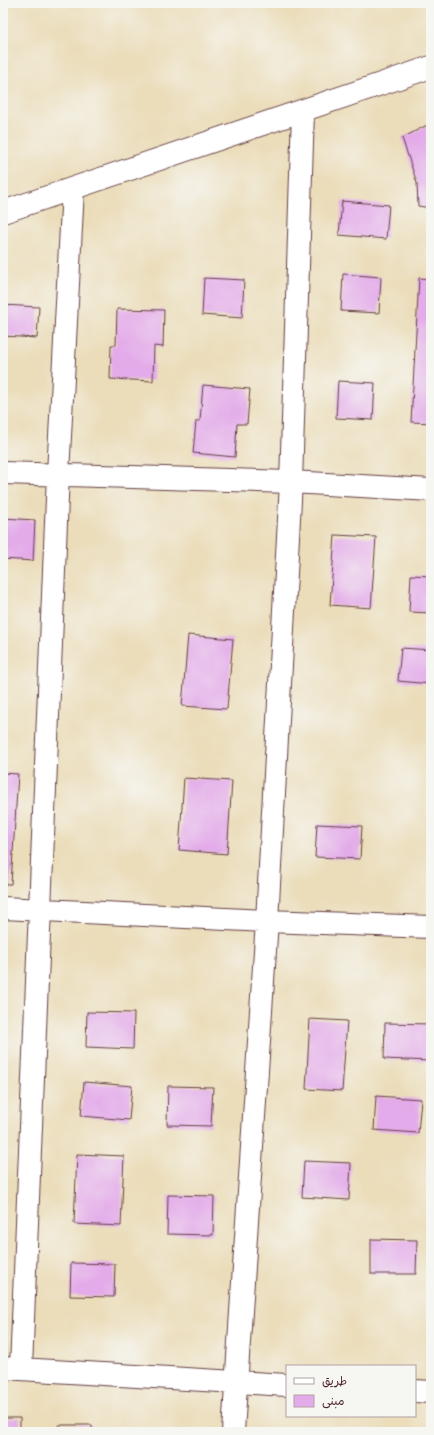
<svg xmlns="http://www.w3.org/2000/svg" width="434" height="1435" viewBox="0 0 434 1435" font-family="Dekko,'Playpen Sans Arabic',sans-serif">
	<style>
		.building { fill: #e3abe9 }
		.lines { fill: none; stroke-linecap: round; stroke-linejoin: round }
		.street-casing { stroke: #623c40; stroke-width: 24 }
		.street { stroke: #fff; stroke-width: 22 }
	</style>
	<rect width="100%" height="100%" fill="#f6f6f2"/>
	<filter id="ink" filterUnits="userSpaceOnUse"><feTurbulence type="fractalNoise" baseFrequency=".025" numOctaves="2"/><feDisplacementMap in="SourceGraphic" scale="8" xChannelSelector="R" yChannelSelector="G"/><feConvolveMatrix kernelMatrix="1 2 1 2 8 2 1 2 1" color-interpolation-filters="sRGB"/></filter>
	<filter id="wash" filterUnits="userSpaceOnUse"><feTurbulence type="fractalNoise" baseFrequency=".012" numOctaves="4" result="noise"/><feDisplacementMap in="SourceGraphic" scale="16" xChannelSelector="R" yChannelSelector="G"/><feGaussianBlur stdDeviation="0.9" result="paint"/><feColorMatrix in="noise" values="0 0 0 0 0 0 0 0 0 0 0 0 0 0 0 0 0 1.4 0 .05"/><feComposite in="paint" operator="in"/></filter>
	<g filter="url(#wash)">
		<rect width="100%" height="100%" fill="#ebddba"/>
		<g id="blocks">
			<path class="building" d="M431 123V208L418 206 417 183 402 138Z
				M342 201 389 205 386 239 339 235Z
				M343 274 381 277 379 313 341 311Z
				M204 278 244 280 242 318 202 315Z
				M419 278 431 279V423L411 422Z
				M3 305 39 307 37 338 3 336Z
				M117 309 164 310 163 347 154 346 153 381 110 379 111 345H116Z
				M338 381 375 383 373 420 336 418Z
				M203 385 250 389 247 424H237L235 457 193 453 196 421H200Z
				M3 518 35 520 33 561 3 559Z
				M335 535 376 537 371 608 330 605Z
				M411 575 431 576V613L409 612Z
				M188 635 233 639 227 709 182 706Z
				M401 648 431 650V684L398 681Z
				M3 773 18 774 11 884H3Z
				M184 778 232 781 227 854 179 850Z
				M317 824 362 826 360 859 315 857Z
				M87 1012 134 1013 133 1049 86 1047Z
				M310 1019 347 1021 342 1091 306 1089Z
				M385 1023 431 1024 430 1061 384 1059Z
				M84 1082 132 1086 129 1120 81 1116Z
				M168 1086 213 1087 211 1126 167 1125Z
				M376 1096 421 1099 418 1133 374 1130Z
				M77 1154 124 1156 121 1226 74 1224Z
				M304 1161 351 1163 349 1200 302 1197Z
				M168 1195 214 1196 213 1235 167 1234Z
				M371 1239 417 1240 416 1274H371Z
				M71 1263 115 1264 114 1297 70 1296Z
				M3 1418H20V1432H3Z
				M58 1425H92V1432H58Z"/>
		</g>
	</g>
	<g filter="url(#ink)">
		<use href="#blocks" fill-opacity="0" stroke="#623c40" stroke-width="1"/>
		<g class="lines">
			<defs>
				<path id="street" d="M3 212 431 67
					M3 473 291 482 431 490
					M3 908 267 921 431 927
					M3 1368 287 1385
					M21 1368 58 474 73 189
					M415 1391 431 1392
					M233 1432 267 921 291 482 303 112"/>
			</defs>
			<use href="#street" class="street-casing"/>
			<use href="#street" class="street"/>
		</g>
	</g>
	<rect width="434" height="1435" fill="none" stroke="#f6f6f2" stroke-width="16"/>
	<rect x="286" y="1365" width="130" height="52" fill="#f6f6f2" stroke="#b1a0a2"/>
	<rect x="294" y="1378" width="20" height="6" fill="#ffffff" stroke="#b1a0a2"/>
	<text x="322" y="1385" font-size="12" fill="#4a1f2b">طريق</text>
	<rect x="294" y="1395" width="20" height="12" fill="#e3abe9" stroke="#b1a0a2"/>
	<text x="322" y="1405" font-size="12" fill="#4a1f2b">مبنى</text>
</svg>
